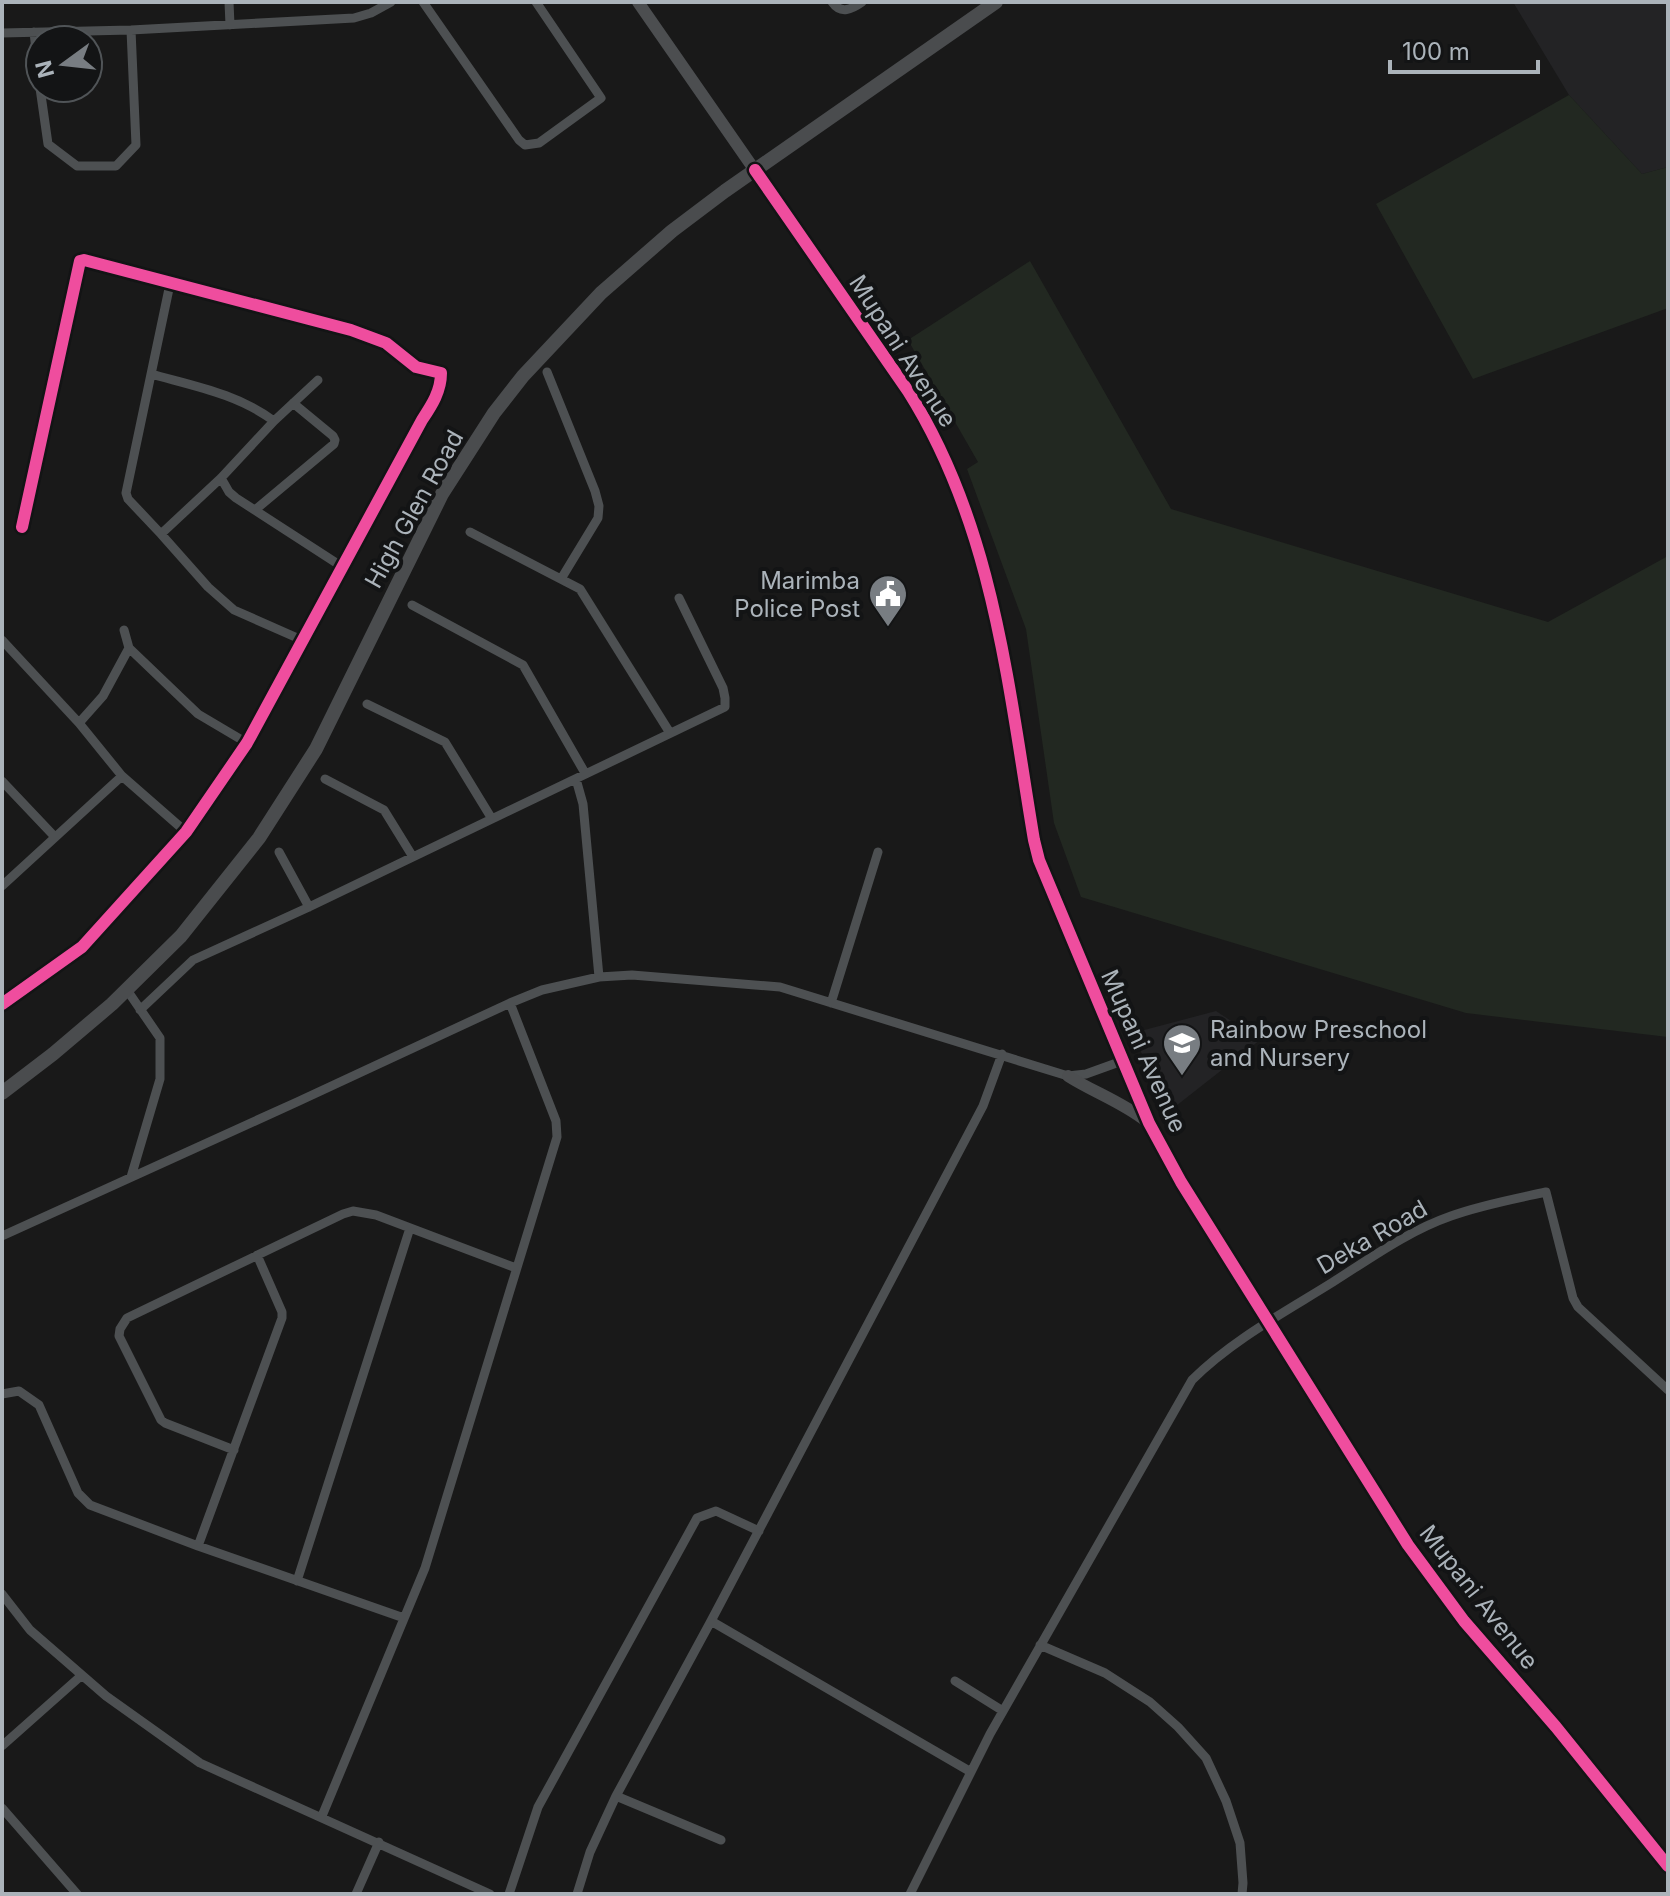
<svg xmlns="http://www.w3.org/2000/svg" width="1670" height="1896" viewBox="0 0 1670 1896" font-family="Inter,sans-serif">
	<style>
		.built { fill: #232325 }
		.green { fill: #222821 }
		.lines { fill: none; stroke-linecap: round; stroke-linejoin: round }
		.street { stroke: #4d5052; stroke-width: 9 }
		.secondary { stroke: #4c4e50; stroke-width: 12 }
		.primary { stroke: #4a4c4e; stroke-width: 14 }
		.cycleway-casing { stroke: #131415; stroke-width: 17 }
		.cycleway { stroke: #ef4d9e; stroke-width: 12 }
		.labels { text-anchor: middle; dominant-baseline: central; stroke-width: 8; stroke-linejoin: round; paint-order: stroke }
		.street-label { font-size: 24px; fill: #abb3ba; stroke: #131415 }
		.poi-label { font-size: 24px; fill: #abb3ba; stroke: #131415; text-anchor: end }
	</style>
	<rect width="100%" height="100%" fill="#191919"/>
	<path class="built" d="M1513 2H1668V167L1642 174 1569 95Z
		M1216 1011 1260 1040 1167 1113 1133 1033Z"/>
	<path class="green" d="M1569 95 1642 174 1668 167V308L1473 379 1376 204Z
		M1030 261 1171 509 1548 622 1668 556V1037L1466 1013 1081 897 1054 823 1026 629 967 469 978 462 908 340Z"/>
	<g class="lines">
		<path class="street" d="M229 2 230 25
			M423 2 519 140 525 145 539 143 601 98 536 2
			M832 2C841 15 852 9 862 2
			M34 32 40 87
			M2 33 131 30 354 18 371 13 391 2
			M40 88 48 144 77 166H116L136 145 131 30
			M170 284 126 493 128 499 161 534 221 478 274 421 318 380
			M547 372 595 491 599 506 598 518 561 579
			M151 374C194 386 238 394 274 421
			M221 478 229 492 236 498 341 566
			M255 510 334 444 335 440 333 436 293 403
			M470 532 580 589 670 733
			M161 534 208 587 234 610 302 640
			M412 605 523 665 585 773
			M124 630 129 648 198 714 247 743
			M2 640 79 723 122 776 186 832
			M367 704 445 742 492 819
			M79 723 103 696 129 648
			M325 779 384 810 413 857
			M576 779 583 804 599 977
			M2 781 55 837
			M279 852 309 907
			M2 886 122 776
			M127 990 160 1038V1079L131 1177
			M831 1003 878 852
			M2 1004 82 947 186 832 247 743 422 420C432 405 441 391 441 373L416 367 386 343 351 330 84 260 80 261 22 527
			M140 1010 193 960 309 907 725 707V698L723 688 679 598
			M2 1236 297 1102 510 1003 542 990 599 977 632 975 780 987 1068 1076 1086 1074 1122 1061
			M2 1394 19 1391 39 1405 78 1493 90 1505 198 1546 404 1618
			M234 1450 165 1423 161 1420 119 1336 120 1329 127 1318 343 1214 353 1211 376 1215 516 1268
			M198 1546 282 1318V1312L257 1255
			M297 1581 410 1228
			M2 1594 30 1630 106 1696 200 1763 490 1894
			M711 1621 971 1772
			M1040 1645 1105 1673 1150 1702 1178 1727 1206 1758 1226 1801 1240 1843 1243 1883 1242 1894
			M955 1681 1003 1711
			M2 1746 82 1675
			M616 1796 721 1840
			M2 1808 77 1894
			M322 1816 425 1568 557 1137 556 1121 510 1003
			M356 1894 379 1842
			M509 1894 538 1807 697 1518 716 1511 759 1531
			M577 1894 590 1852 616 1796 711 1621 983 1106 1002 1054
			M910 1894 990 1734 1192 1380C1232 1340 1285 1312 1333 1282 1371 1258 1408 1231 1451 1216 1481 1205 1514 1199 1546 1192L1573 1298 1578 1307 1668 1390"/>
		<path class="secondary" d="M638 2 908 391C994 527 1008 686 1034 840L1039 860 1149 1123 1181 1182 1408 1545 1464 1621 1556 1727 1668 1866
			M1068 1076C1093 1092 1122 1102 1146 1121"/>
		<path class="primary" d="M2 1093 53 1054 112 1004 181 936 259 838 316 749 442 494 494 413 523 376 601 293 672 231 725 191 996 2"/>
		<defs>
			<path id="cycleway" d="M755 170 908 391C994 527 1008 686 1034 840L1039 860 1149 1123 1181 1182 1408 1545 1464 1621 1556 1727 1668 1866
				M2 1004 82 947 186 832 247 743 422 420C432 405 441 391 441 373L416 367 386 343 351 330 84 260 80 261 22 527"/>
		</defs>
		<use href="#cycleway" class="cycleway-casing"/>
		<use href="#cycleway" class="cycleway"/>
	</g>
	<defs>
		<symbol id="civic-pin" viewBox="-11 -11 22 30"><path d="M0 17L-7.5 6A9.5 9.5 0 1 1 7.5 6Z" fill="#787d82" stroke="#131415"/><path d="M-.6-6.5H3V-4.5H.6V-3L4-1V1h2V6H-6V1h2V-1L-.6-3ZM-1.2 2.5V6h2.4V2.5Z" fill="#fff"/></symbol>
		<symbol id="school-pin" viewBox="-11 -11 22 30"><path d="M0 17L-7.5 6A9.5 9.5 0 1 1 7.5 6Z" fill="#787d82" stroke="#131415"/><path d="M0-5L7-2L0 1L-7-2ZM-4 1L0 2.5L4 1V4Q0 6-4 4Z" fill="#fff"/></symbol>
	</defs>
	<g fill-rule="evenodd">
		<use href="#civic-pin" x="866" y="572" width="44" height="60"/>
		<use href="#school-pin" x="1160" y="1021" width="44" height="60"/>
	</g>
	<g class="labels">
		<g class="street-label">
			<text transform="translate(903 351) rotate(57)">Mupani Avenue</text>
			<text transform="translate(414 509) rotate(-61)">High Glen Road</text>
			<text transform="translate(1144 1051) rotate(66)">Mupani Avenue</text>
			<text transform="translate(1372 1237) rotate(-30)">Deka Road</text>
			<text transform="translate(1479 1597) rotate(52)">Mupani Avenue</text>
		</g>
		<g class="poi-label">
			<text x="860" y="580">Marimba<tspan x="860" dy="28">Police Post</tspan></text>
			<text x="1210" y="1029" text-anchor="start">Rainbow Preschool<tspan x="1210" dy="28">and Nursery</tspan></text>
		</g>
	</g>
	<rect width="1670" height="1896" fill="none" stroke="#abb3ba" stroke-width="8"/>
	<g transform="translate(64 64) rotate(255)"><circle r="38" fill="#131415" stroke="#505457" stroke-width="2"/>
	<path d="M0-6L14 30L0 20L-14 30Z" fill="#787d82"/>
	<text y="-12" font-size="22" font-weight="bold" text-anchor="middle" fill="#abb3ba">N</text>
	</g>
	<path d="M1390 60v12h148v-12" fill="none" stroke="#abb3ba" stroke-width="4"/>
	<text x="1402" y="60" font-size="24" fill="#abb3ba" stroke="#131415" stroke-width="6" paint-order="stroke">100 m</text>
</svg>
